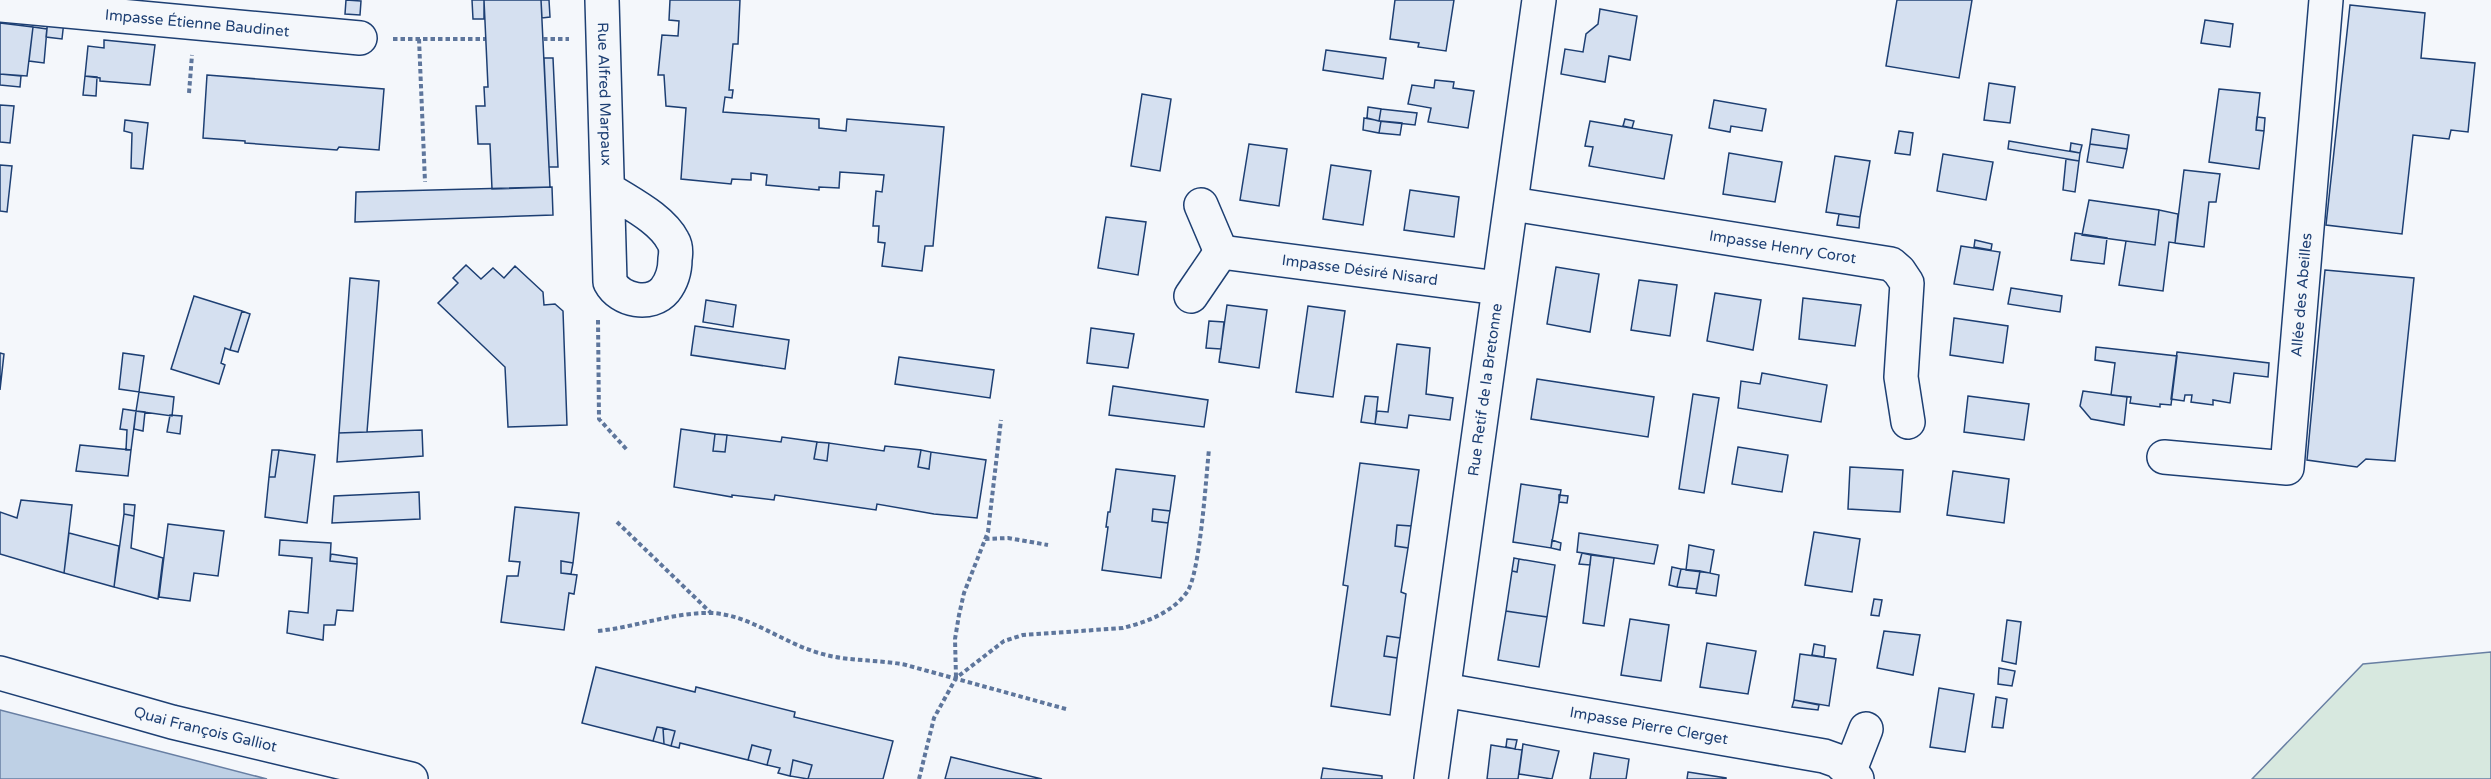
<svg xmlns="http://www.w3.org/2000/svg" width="2491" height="779" viewBox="0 0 2491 779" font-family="'Varela Round',sans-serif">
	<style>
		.green { fill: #d7e8df; stroke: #687fa3; stroke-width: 1.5 }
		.water { fill: #bed0e5; stroke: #687fa3; stroke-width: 1.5 }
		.building { fill: #d5e0f0; stroke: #1d3f73; stroke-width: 1.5 }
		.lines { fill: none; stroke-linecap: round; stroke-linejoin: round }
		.minor-casing { stroke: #1d3f73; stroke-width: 36 }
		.path { stroke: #5e769c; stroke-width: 4; stroke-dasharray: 4.5 3; stroke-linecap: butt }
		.minor { stroke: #f4f7fb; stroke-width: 33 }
		.labels { text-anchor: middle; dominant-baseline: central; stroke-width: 4.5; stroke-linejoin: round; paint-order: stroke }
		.street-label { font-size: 15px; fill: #1d3f73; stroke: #f4f7fb }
	</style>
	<rect width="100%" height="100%" fill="#f4f7fb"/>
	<path class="green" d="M2491 652V779H2252L2363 664Z"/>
	<path class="water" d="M0 710 267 779H0Z"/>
	<path class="building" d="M346 0 361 1 360 15 345 14Z
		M472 0H484V19H473Z
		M484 0H541L550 187 492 189 490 144H478L476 106H485L484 87H488Z
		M541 0H549L550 17 542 18Z
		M670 0H740L738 44H733L729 90H733L732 98 725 97 723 112 819 119V128L846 131 847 119 944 127 933 246H925L922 271 882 266 885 243 878 242 879 226H873L876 191 882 192 884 175 840 172 839 188 819 187V190L766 185 767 175 751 173V180L732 179 731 184 681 179 686 108 666 106 664 75H658L662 35 678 36 679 21 669 20Z
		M1395 0H1454L1446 51 1418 47 1419 43 1390 39Z
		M1897 0H1972L1959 78 1886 66Z
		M2350 5 2425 13 2421 58 2475 63 2468 132 2451 130 2449 139 2413 135 2402 234 2326 225Z
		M1600 9 1637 16 1630 60 1609 56 1605 82 1561 74 1565 49 1583 52 1586 34 1598 24Z
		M48 19 64 21 62 39 46 37Z
		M2205 20 2233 24 2230 47 2201 43Z
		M0 23 33 27 27 76 0 74Z
		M33 27 47 29 44 63 29 61Z
		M104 40 155 45 150 85 100 81V78L85 76 88 46 104 48Z
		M1326 50 1386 58 1383 79 1323 70Z
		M544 58H553L558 167H549Z
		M0 74 21 76 20 87 0 85Z
		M207 75 384 89 379 150 339 147 337 150 245 143V141L203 138Z
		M85 76 97 77 96 96 83 95Z
		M1435 80 1454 82 1453 88 1474 91 1468 128 1428 122 1431 108 1408 104 1412 85 1434 88Z
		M1989 83 2015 87 2010 123 1984 120Z
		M2219 89 2260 93 2256 130 2264 131 2259 169 2209 162Z
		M1142 94 1171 99 1160 171 1131 166Z
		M1714 100 1766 109 1762 131 1731 126 1730 132 1709 128Z
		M0 105 14 106 10 143 0 142Z
		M1368 107 1381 109 1379 121 1367 118Z
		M1381 109 1417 113 1415 125 1379 121Z
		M2257 117 2265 118 2264 131 2256 130Z
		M1364 118 1381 121 1379 133 1363 130Z
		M1625 119 1634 121 1632 128 1623 126Z
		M125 120 148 123 143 169 131 168 132 133 124 131Z
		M1381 121 1402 123 1400 135 1379 133Z
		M1590 121 1672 135 1664 179 1589 166 1593 147 1585 146Z
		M2092 129 2129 135 2127 149 2090 144Z
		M1899 131 1913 133 1910 155 1895 153Z
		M2009 141 2080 153 2079 161 2008 149Z
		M2071 143 2082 145 2080 153 2070 151Z
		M1249 144 1287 149 1279 206 1240 200Z
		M2090 144 2127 149 2123 168 2087 162Z
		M1729 153 1782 162 1775 202 1723 194Z
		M1943 154 1993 162 1986 200 1937 191Z
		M1835 156 1870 161 1860 217 1826 212Z
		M2066 159 2079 161 2075 192 2063 190Z
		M0 165 12 166 7 212 0 211Z
		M1331 165 1371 171 1363 225 1323 219Z
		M2184 170 2220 174 2216 202H2209L2204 247 2175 243Z
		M552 187 553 215 355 222 356 192Z
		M1410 190 1459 197 1454 237 1404 230Z
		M2089 200 2159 210 2155 245 2082 235Z
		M2159 210 2178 214 2175 243 2169 242 2163 291 2119 285 2126 241 2155 245Z
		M1839 214 1860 217 1859 228 1837 225Z
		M1106 217 1146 222 1138 275 1098 268Z
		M2075 233 2107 238 2104 264 2071 260Z
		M1975 240 1992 244 1991 250 1974 247Z
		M1961 246 2000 252 1993 290 1954 284Z
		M466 265 481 279 493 268 504 278 515 266 543 292 544 305 555 304 563 311 567 425 508 427 505 367 438 303 458 283 453 278Z
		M1556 267 1599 274 1590 332 1547 324Z
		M2325 270 2414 278 2395 461 2366 459 2357 467 2307 460Z
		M350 278 379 281 367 432 339 433Z
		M1639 280 1677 285 1670 336 1631 330Z
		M2011 288 2062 296 2060 312 2008 304Z
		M1715 293 1761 300 1753 350 1707 341Z
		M194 296 242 311 230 350 225 348 221 363 225 365 219 384 171 369Z
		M1803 298 1861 305 1855 346 1799 339Z
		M706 300 736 305 733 327 703 322Z
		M1227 305 1267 310 1259 368 1219 362Z
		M1308 306 1345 311 1333 397 1296 392Z
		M242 311 250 314 238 352 230 350Z
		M1954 318 2008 326 2003 363 1950 355Z
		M1209 321 1224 322 1221 349 1206 348Z
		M695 326 789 340 785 369 691 355Z
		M1091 328 1134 334 1128 368 1087 363Z
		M1397 344 1430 348 1426 394 1453 398 1450 420 1409 415 1407 428 1375 424 1377 411 1388 412Z
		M2096 347 2177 356 2171 405 2160 404V407L2130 403 2131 397 2111 395 2115 363 2095 360Z
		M2177 352 2269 363 2268 377 2234 373 2230 403 2213 400V405L2191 402 2192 395H2185L2184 401 2171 399Z
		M0 353 4 354 0 390Z
		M123 353 144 356 139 392 119 389Z
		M899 357 994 370 990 398 895 384Z
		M1762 373 1827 385 1821 422 1738 408 1741 381 1760 384Z
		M1537 379 1654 397 1648 437 1531 419Z
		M1113 386 1208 400 1204 427 1109 415Z
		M2083 391 2127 397 2124 425 2091 419 2080 406Z
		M139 392 174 397 172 416 136 411Z
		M1693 394 1719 398 1704 493 1679 489Z
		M1365 396 1378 397 1375 424 1361 422Z
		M1968 396 2029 404 2024 440 1964 432Z
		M123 409 136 411 131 450H126L127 430 120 429Z
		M136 411 145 412 143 431 134 429Z
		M170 415 182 416 180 434 167 432Z
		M681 429 715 434 713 451 725 452 727 435 781 442 782 437 817 442 814 459 827 461 829 443 884 451 885 446 921 450 918 467 929 469 931 452 986 460 977 518 934 514 877 504 876 510 775 495 774 500 732 495V497L674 487Z
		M422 430 423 456 337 462 339 433Z
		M715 434 727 435 725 452 713 451Z
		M817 442 829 443 827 461 814 459Z
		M80 445 131 450 128 476 76 471Z
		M1738 447 1788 455 1782 492 1732 484Z
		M272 450H279L275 477H269Z
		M279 450 315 455 307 523 265 517 269 477H275Z
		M921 450 931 452 929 469 918 467Z
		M1360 463 1419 470 1411 526 1397 525 1395 546 1408 548 1401 592 1406 594 1400 638 1387 636 1384 656 1397 658 1390 715 1331 706 1348 586 1343 585Z
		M1850 467 1903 470 1900 512 1848 509Z
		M1116 469 1175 476 1170 511 1153 509 1152 521 1168 523 1161 578 1102 570 1108 527H1106L1108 512H1110Z
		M1953 471 2009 479 2004 523 1947 515Z
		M1521 484 1561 490 1551 548 1513 542Z
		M419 492 420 519 332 523 334 496Z
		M1559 495 1568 496 1567 503 1559 502Z
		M21 500 72 505 64 573 0 554V512L17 518Z
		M124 504 135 505 134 516 124 514Z
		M515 507 579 513 573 563 561 561V573L577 575 574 594 569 593 564 630 501 622 507 576H518L520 562 509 561Z
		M1153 509 1170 511 1168 523 1152 521Z
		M124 514 134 516 131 548 163 558 158 599 114 587Z
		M168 524 224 531 218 576 194 573 190 601 159 597Z
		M1397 525 1411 526 1408 548 1395 546Z
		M1814 532 1860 539 1852 592 1805 585Z
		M69 533 119 546 114 587 64 573Z
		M1579 533 1658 545 1654 564 1577 552Z
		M280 540 331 543 330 561 357 564 353 611 337 610 335 625H324L323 640 287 633 289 611 308 613 312 558 279 555Z
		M1552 540 1561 543 1560 550 1551 548Z
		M1689 545 1714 550 1710 573 1686 570Z
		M1582 553 1591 555 1590 565 1579 564Z
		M331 554 357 558V564L330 561Z
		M1591 555 1614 558 1604 626 1583 623Z
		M1514 558 1519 559 1517 572 1512 571Z
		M1519 559 1555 565 1547 617 1506 611 1512 571 1517 572Z
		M561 561 573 563 571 574 561 573Z
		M1672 567 1681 569 1677 587 1669 585Z
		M1681 569 1700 571 1697 589 1677 587Z
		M1700 571 1719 575 1716 596 1696 593Z
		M1874 599 1882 600 1879 616 1871 615Z
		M1506 611 1547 617 1539 667 1498 660Z
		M1630 619 1669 625 1661 681 1621 675Z
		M2007 620 2021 622 2016 664 2002 661Z
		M1884 631 1920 635 1913 675 1877 668Z
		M1387 636 1400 638 1397 658 1384 656Z
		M1707 643 1756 651 1748 694 1700 687Z
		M1814 644 1825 646 1824 657 1812 655Z
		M1800 654 1836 659 1829 706 1794 700Z
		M596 667 695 692 696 687 795 712 794 717 893 741 883 779H808L812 765 793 760 790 776 778 773 780 768 767 765 771 750 752 745 748 760 680 743 679 748 671 746 675 731 663 728 657 727 653 741 582 723Z
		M1999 668 2015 671 2012 686 1998 684Z
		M1939 688 1974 694 1965 752 1930 747Z
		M1996 697 2007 699 2003 728 1992 727Z
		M1794 700 1819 705 1818 710 1792 707Z
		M657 727 663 728 664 744 653 741Z
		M663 728 675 731 671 746 664 744Z
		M1507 739 1517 740 1515 749 1506 747Z
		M1523 744 1559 751 1552 779 1519 774Z
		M752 745 771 750 767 765 748 760Z
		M1491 745 1522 750 1518 779H1487Z
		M1594 753 1629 759 1626 779H1590Z
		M951 757 1042 779H945Z
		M793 760 812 765 808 779 790 776Z
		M1323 768 1382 776V779H1321Z
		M1688 772 1726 778V779H1687Z"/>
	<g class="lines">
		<defs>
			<g id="minor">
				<path id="s1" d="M602 0 610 282C620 301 651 307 665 290 672 281 675 269 675 259 676 253 676 246 673 241 661 218 629 203 608 189"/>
				<path id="s2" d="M0 5 360 38"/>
				<path id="s3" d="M1512 204 1891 264 1899 271 1907 283 1901 377 1908 422"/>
				<path d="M1201 205 1221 252"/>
				<path id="s4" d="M1221 252 1498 288"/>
				<path d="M1191 296 1221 252"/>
				<path id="s5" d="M2164 457 2287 468 2326 0"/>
				<path id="s6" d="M0 673 172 722 411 779"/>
				<path id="s7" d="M1444 690 1824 756 1838 761 1857 779"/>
				<path d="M1850 770 1866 729"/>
				<path id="s8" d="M1431 779 1539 0"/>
			</g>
		</defs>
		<use href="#minor" class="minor-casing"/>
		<path class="path" d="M393 39H485
			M419 39 425 182
			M543 39H569
			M189 93 192 55
			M598 320 599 419 628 451
			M617 522 711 613
			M985 539 1008 538 1048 545
			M598 631C636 627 674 612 712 613 750 615 783 643 819 653 848 662 877 659 906 665L1066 709
			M956 677 955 639 959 615 964 593 988 532 1001 420
			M919 779 934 718 956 678 1004 641 1023 635 1123 628C1146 622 1172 613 1187 592 1200 574 1206 478 1209 449"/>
		<use href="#minor" class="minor"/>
	</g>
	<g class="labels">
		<g class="street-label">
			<text stroke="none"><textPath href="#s2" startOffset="198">Impasse Étienne Baudinet</textPath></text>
			<text stroke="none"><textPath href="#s1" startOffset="94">Rue Alfred Marpaux</textPath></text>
			<text stroke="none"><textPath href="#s3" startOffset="274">Impasse Henry Corot</textPath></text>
			<text stroke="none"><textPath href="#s4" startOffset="140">Impasse Désiré Nisard</textPath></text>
			<text stroke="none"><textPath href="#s5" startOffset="297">Allée des Abeilles</textPath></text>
			<text stroke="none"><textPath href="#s8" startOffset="393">Rue Retif de la Bretonne</textPath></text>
			<text stroke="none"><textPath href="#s7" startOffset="208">Impasse Pierre Clerget</textPath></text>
			<text stroke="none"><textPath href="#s6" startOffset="213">Quai François Galliot</textPath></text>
		</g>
	</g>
</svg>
